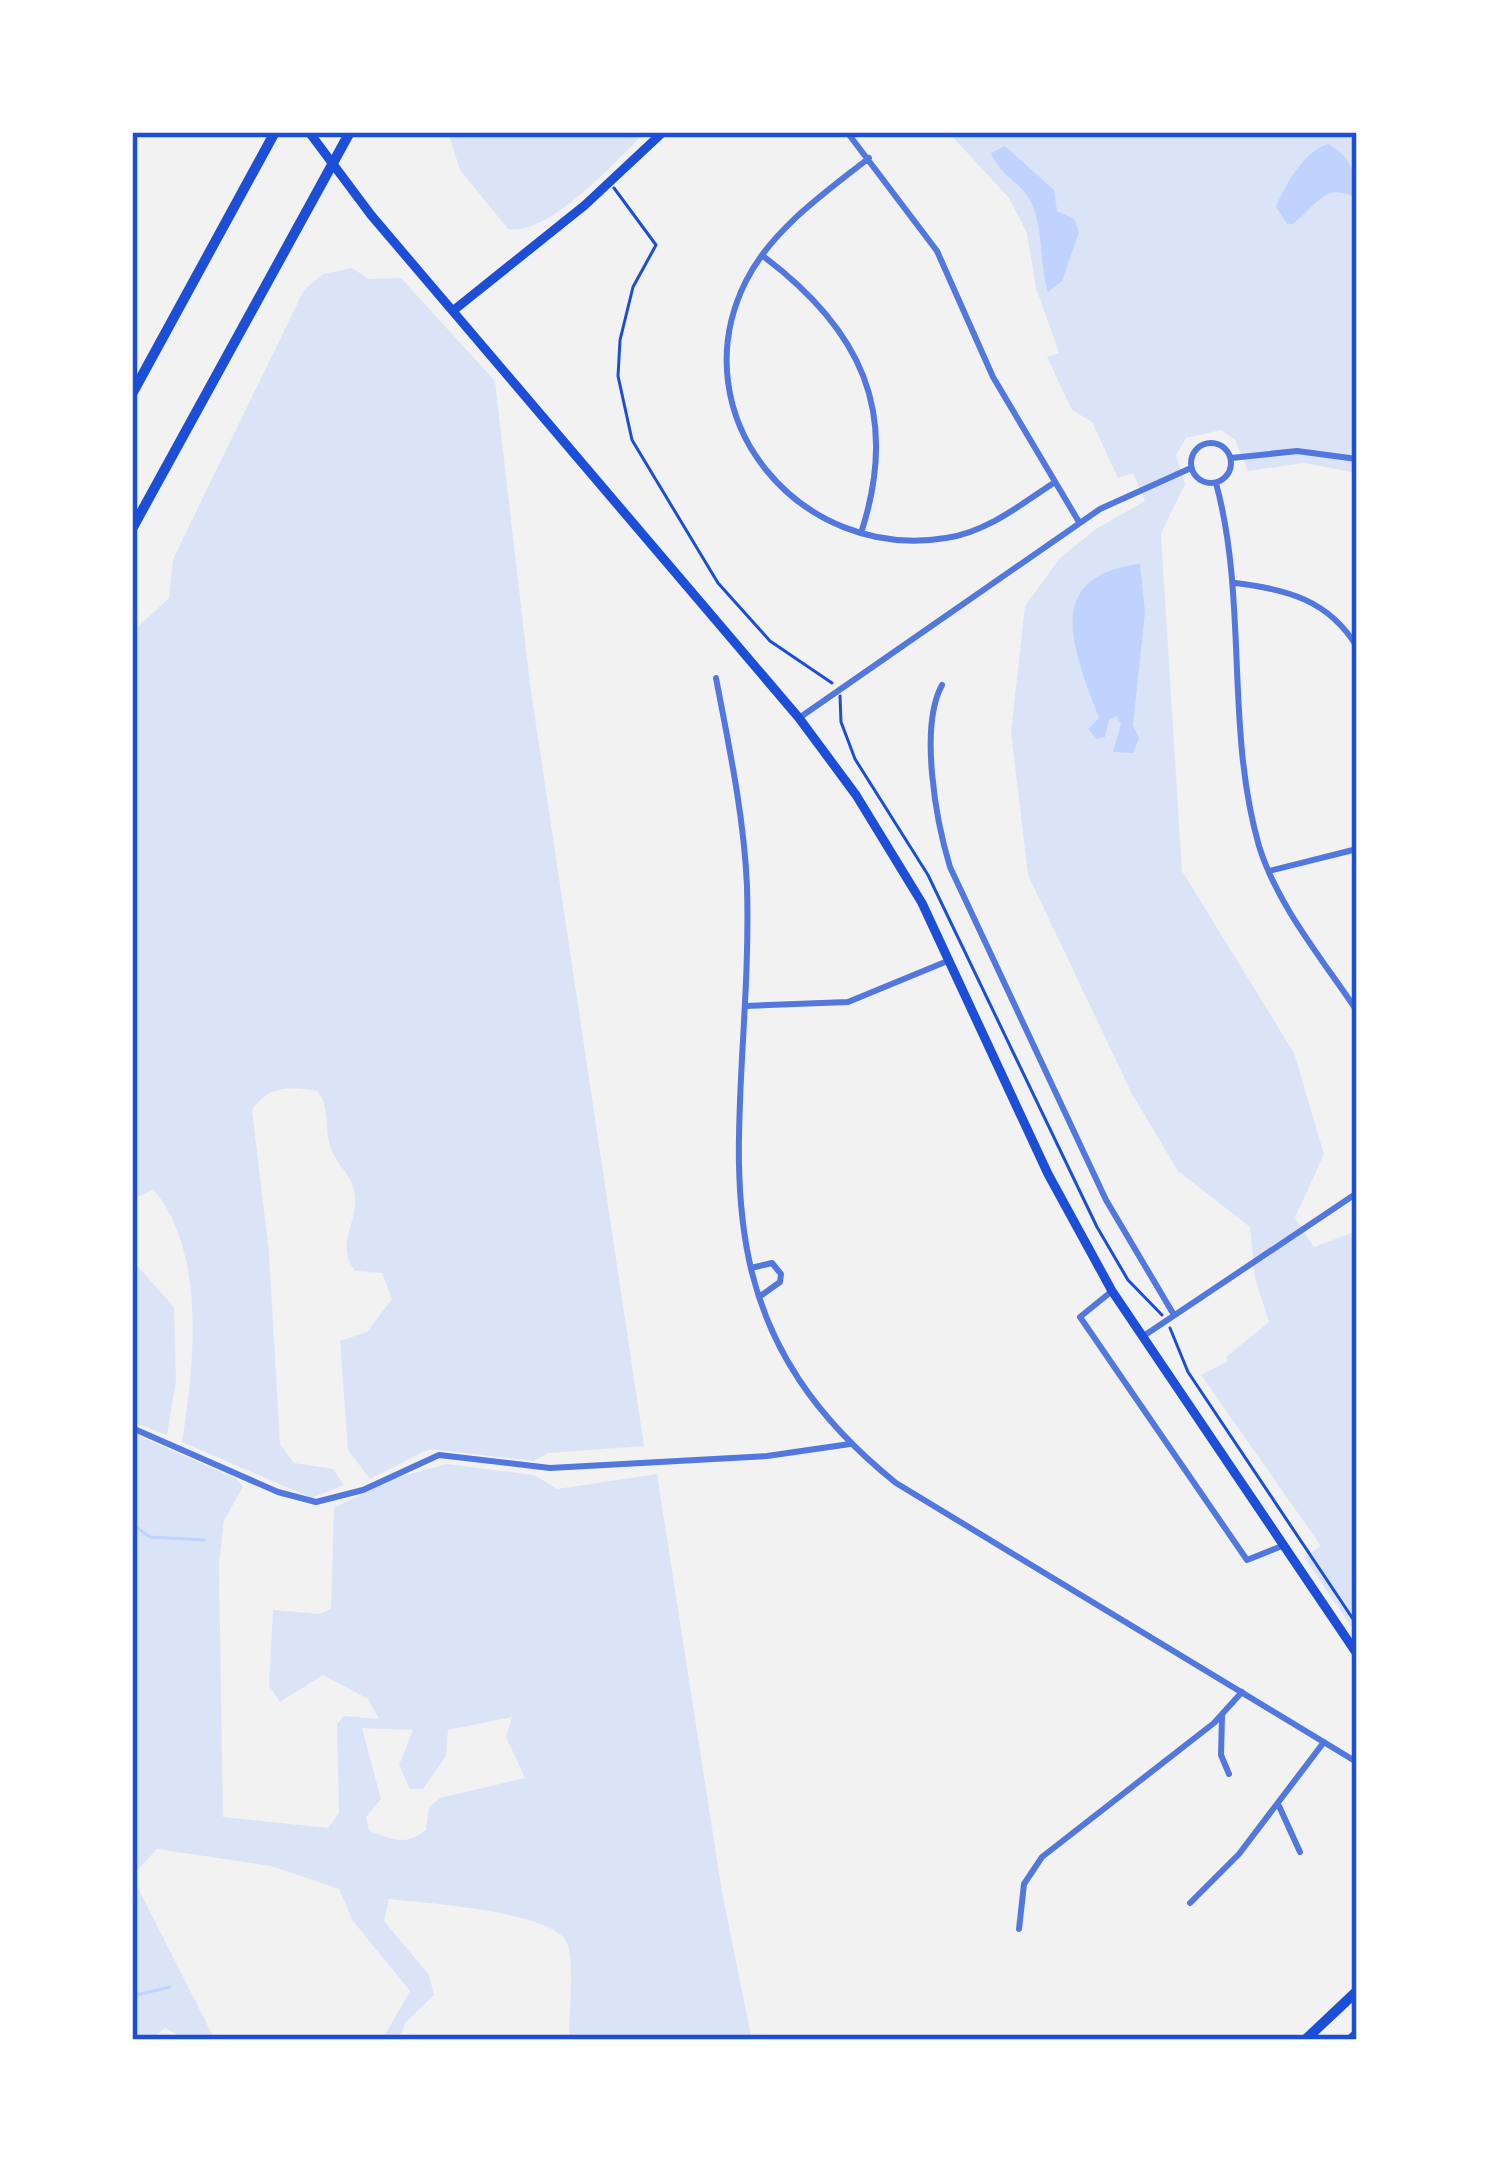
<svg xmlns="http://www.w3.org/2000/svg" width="1489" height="2172" viewBox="0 0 1489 2172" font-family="Rubik,sans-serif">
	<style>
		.green { fill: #dbe4f7; fill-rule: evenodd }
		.water { fill: #bfd3fe }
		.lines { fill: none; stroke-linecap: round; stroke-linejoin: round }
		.stream { stroke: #bfd3fe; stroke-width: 3 }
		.path { stroke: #1d4ed8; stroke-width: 3 }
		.minor { stroke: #5277de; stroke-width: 6 }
		.secondary { stroke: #1d4ed8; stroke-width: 9 }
		.motorway { stroke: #1d4ed8; stroke-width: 10 }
		.neatline { fill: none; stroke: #1d4ed8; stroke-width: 4.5 }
	</style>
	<rect width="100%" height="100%" fill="#f2f2f2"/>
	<path class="green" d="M448 132H645C618 159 548 237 508 229L460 170Z
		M948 132H1357V473L1304 463 1248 471 1235 440 1221 430 1186 438 1176 455 1185 484 1161 534 1182 871 1294 1053 1324 1154 1295 1218 1314 1247 1357 1231V1635L1304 1557 1321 1546 1201 1375 1228 1361 1226 1357 1269 1322 1255 1278 1250 1227 1178 1171 1132 1094 1028 875 1011 732 1025 606 1060 558 1096 529 1145 501 1133 473 1118 478 1092 422 1072 410 1047 357 1059 353 1036 288 1027 233 1009 198Z
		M352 268 369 279 401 278 495 381 530 684 644 1446 548 1453 534 1461 429 1449 370 1479 348 1450 340 1341 367 1332 392 1299 382 1273 355 1271C335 1243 357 1226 355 1197 354 1175 336 1166 330 1146 324 1125 331 1109 317 1091 289 1086 268 1086 252 1110L269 1252 280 1444 294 1463 333 1469 344 1485 312 1498 182 1442C194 1366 207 1252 153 1189L132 1200V632L169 598 173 559 304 290 323 274Z
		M132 1260 174 1307 176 1380 167 1435 132 1422Z
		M132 1433 237 1479 243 1487 224 1520 219 1565 223 1817 328 1828 339 1813 337 1724 344 1716 379 1719 368 1699 323 1675 280 1702 269 1686 273 1610 320 1614 331 1609 334 1508 391 1479 447 1464 534 1475 557 1489 657 1474 722 1892 752 2040H569C569 2017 574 1966 568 1945 558 1911 422 1903 389 1899L384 1921 429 1975 434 1995 405 2023 400 2040H382L410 1991 353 1921 339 1889 271 1866 157 1849 132 1876 215 2040H186L165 2028 151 2040H132ZM512 1717 506 1737 525 1778 440 1798 429 1807 426 1830C403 1847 394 1839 369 1831L366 1817 381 1799 362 1728 413 1730 399 1765 410 1789H423L446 1756 448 1730Z"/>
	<path class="water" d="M1328 144C1351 156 1357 175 1357 199 1326 180 1317 205 1293 224H1287L1276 207C1284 186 1305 150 1328 144Z
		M1005 146 1054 190 1057 211 1074 219 1079 232 1062 281 1048 292C1038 261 1045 224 1028 197 1016 179 1000 175 991 153Z
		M1140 564 1145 612 1133 725 1139 738 1133 753 1113 752 1121 724 1116 716 1109 720 1105 737 1097 739 1088 729 1099 718C1075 653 1039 576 1140 564Z"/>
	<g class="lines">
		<path class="stream" d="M132 1524 150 1537 204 1540
			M132 1996 170 1987"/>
		<path class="path" d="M614 188 656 245 633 287 620 340 618 376 632 440 718 583 770 641 832 683
			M840 696 841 722 855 759 928 875 1097 1227 1128 1280 1162 1315
			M1170 1328 1188 1372 1357 1625"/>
		<path class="minor" d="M847 132 937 251 993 377 1079 522
			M869 158C825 193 772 229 746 281 678 417 800 562 946 538 986 532 1019 506 1052 484
			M763 256C860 329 900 411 862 530
			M1191 463a20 20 0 1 1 40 0a20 20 0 1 1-40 0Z
			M1231 458 1297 451 1357 459
			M1216 483C1248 601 1225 728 1259 846 1277 905 1323 960 1357 1011
			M1235 583C1286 589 1329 600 1357 647
			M716 678C729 746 744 817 747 886 754 1125 675 1305 896 1483L1355 1761
			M942 685C919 727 936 821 950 867L1106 1200 1174 1315
			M799 718 1100 509 1191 468
			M1269 871 1357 849
			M746 1006 848 1002 950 960
			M751 1268 772 1263 781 1274 780 1282 759 1297
			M1112 1291 1080 1317 1247 1560 1282 1546
			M1142 1337 1357 1193
			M132 1428 278 1492 316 1502 363 1490 439 1455 550 1468 767 1456 850 1444
			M1222 1716 1221 1755 1229 1774
			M1279 1806 1300 1852
			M1190 1903 1239 1854 1324 1742
			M1019 1929 1024 1884 1042 1857 1214 1723 1242 1692"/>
		<path class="secondary" d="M309 132 371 215 799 718 856 795 922 903 1048 1174 1112 1291 1357 1654
			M454 310 585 205 663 132"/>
		<path class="motorway" d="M132 394 275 132
			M132 529 350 132
			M1305 2040 1357 1991
			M1350 2040 1357 2034"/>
	</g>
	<rect width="1489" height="2172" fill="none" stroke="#ffffff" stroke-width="270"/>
	<rect x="135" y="135" width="1219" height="1902" class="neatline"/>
</svg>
